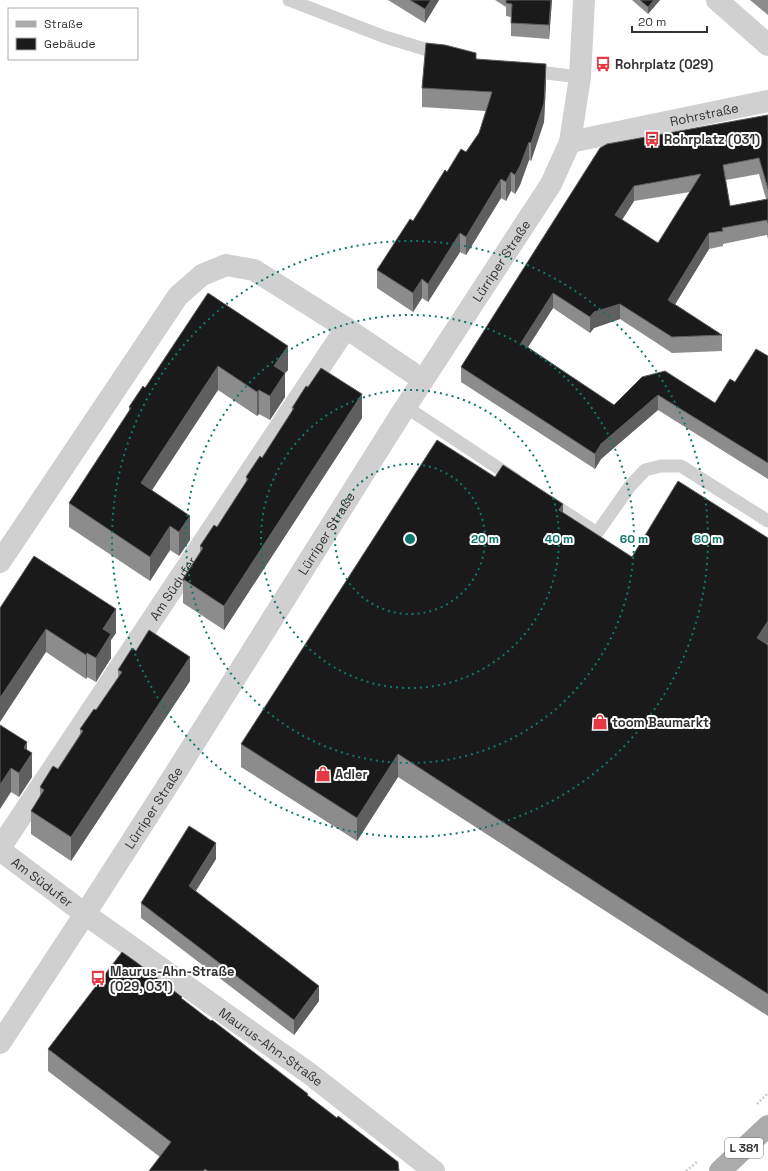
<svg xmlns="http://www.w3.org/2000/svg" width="768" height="1171" viewBox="0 0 768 1171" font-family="'Space Grotesk',sans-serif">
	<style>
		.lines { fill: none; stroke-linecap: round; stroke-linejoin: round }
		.path { stroke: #cdcdcd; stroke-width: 2.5; stroke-dasharray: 2 2; stroke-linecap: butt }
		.service { stroke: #d0d0d0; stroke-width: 13 }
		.minor { stroke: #d0d0d0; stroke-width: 22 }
		.tertiary { stroke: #d0d0d0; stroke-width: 22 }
		.primary { stroke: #ababab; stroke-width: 22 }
		.wall { fill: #8c8c8c; fill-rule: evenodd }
		.shaded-wall { fill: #5f5f5f }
		.building { fill: #1a1a1a; stroke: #5f5f5f; fill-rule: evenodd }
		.ring { fill: none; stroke: #0f766e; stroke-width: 2; stroke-dasharray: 2 4 }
		.labels { text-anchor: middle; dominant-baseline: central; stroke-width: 4; stroke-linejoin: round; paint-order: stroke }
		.shield { fill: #fff; stroke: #707070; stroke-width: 1 }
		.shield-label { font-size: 12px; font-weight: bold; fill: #333 }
		.poi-label { font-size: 13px; font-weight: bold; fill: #333; stroke: #fff; text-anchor: start }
		.street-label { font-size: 13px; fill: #333; stroke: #fff }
		.centre { fill: #0f766e; stroke: #fff; stroke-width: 2 }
		.ring-label { font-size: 12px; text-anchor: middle; font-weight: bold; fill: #0f766e; stroke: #fff; stroke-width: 4; stroke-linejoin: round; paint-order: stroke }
	</style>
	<rect width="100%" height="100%" fill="#fff"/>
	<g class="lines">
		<path class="path" d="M757 1104 768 1093
			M686 1171 697 1162"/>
		<path class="service" d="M289 0 385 37 441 54
			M529 71 580 77
			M406 407 515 479
			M548 501 597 533 630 486 645 470 661 466H681L768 521"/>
		<g class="minor">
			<path d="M717 0 768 45"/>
			<path id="s1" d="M570 142 768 101"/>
			<path d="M0 562 178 296 202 275 226 265 254 270 346 328 423 380"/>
			<path id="s2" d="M0 848 346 328"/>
			<path id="s3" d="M0 850 85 914 310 1074 434 1171"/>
		</g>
		<path class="tertiary" id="s4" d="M0 1043 85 914 173 777 401 414 551 184 570 142 580 77 584 0"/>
		<path class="primary" d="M720 1171 768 1126"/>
	</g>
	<path class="wall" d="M388 0H439L425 23Z
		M495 0H552L549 39 511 36V17L506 16V7Z
		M632 0H660L648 14Z
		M750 0H768V15Z
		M476 59 546 83 544 122 531 161 529 160 520 185 515 194 511 191 506 201 501 198 466 255 460 252 428 302 422 298 413 312 377 288V270L413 221 447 172 466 152 479 133 486 111 422 107V88Z
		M768 115V239L767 235 723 244V246L709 249 675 304 722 335V351L672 353 620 319 594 328 590 333 553 308 528 347 614 405 642 377 715 403 735 382 768 356V479L658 410 601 459 595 469 461 382V367L600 148ZM759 174 766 199 730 206 726 180ZM690 192 658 243 622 220 634 201Z
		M208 293 288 370 285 373V397L270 420 259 414 257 416 218 390 151 490 190 540 179 556 170 550 150 581 69 527V503L129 411V407L145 388Z
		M292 408 362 418 224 630 183 603V579L200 552V546L217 527 246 482V477L262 458 292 411Z
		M495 477 563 513 768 645V1016L398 777 357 841 241 767V744Z
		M0 608 116 633 111 640V658L96 682 87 677 86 679 46 652Z
		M118 670 190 681 71 861 31 834V811L40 796V787L58 769 80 734V729L96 710 118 678Z
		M0 725 27 750 32 777 19 797 11 792Z
		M216 859 195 891 319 1001 294 1035 141 918V903Z
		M182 999 308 1096 399 1171H149L160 1157 48 1071V1049Z"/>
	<path class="shaded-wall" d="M431 0H439L425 23V9Z
		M551 0H552L549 39V25Z
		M654 0H660L648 14V7Z
		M546 64V83L544 122 531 161V143Z
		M529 142V160L520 185 515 194V175Z
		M511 172V191L506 201V182Z
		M501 179V198L466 255V237Z
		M634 186V201L615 231V215Z
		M460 233V252L428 302V284Z
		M709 233V249L668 316V300Z
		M422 279V298L413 312V293Z
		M553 293V308L521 358V343Z
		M620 304V319L594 328 590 333V317L594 312Z
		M288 346V370L285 373V397L270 420V396L274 366Z
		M218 366V390L141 507V483Z
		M259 390V414L257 416V392Z
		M362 394V418L224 630V606Z
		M658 395V410L601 459 595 469V454L601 444Z
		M563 504V526L559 510Z
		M190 516V540L179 556V532Z
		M170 526V550L150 581V557Z
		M116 609V633L111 640V658L96 682V658L103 629Z
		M768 621V643L757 660V638Z
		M46 629V652L0 722V698Z
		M87 653V677L86 679V655Z
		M190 657V681L71 861V837Z
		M27 742V760L32 753V777L19 797V773L24 748Z
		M398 754V777L357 841V818Z
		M11 768V792L0 809V785Z
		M216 843V859L189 902V886Z
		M319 986V1001L294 1035V1020Z"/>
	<path class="building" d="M410 0H431L425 9Z
		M506 0H551L549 25 511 23 512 4 506 3Z
		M640 0H654L648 7Z
		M426 43 445 45 476 53V59L546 64 544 103 531 143 529 142 520 166 515 175 511 172 506 182 501 179 466 237 460 233 428 284 422 279 413 293 377 270 410 219 413 221 445 170 447 172 461 149 466 152 479 133 492 92 422 88Z
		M768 115V189L759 158 723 165 730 206 768 199V223L767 220 722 228 723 231 709 233 668 300 722 335 672 337 620 304 594 312 590 317 553 293 521 343 614 405 642 377 665 371 715 403 730 379 735 382 756 349 768 356V463L658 395 601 444 595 454 461 367 600 148 607 144ZM701 174 658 243 615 215 634 186Z
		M208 293 288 346 274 366 285 373 270 396 259 390 257 392 218 366 141 483 190 516 179 532 170 526 150 557 69 503 131 408 129 407 143 386 145 388Z
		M321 368 362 394 224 606 183 579 203 548 200 546 214 525 217 527 248 479 246 477 260 456 262 458 294 408H292L306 386 308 387Z
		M437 440 495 477 503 465 563 504 559 510 632 557 678 481 768 538V621L757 638 768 645V994L398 754 357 818 241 744Z
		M34 556 116 609 103 629 111 634 96 658 87 653 86 655 46 629 0 698V608Z
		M149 630 190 657 71 837 31 811 44 790 40 787 53 766 58 769 83 731 80 729 94 709 96 710 122 672 118 670 132 648 136 651Z
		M0 725 27 742 24 748 32 753 19 773 11 768 0 785Z
		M189 826 216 843 189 886 319 986 294 1020 141 903Z
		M122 952 136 962 182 997 181 998 211 1021 212 1020 308 1094 307 1095 337 1118 338 1116 398 1162 399 1171H208L205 1169 203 1171H149L171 1142 48 1049Z"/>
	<g class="ring">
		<circle cx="410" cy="539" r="75"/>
		<circle cx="410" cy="539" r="149"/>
		<circle cx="410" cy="539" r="224"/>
		<circle cx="410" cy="539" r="298"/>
	</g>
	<defs>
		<symbol id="bus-bare" viewBox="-9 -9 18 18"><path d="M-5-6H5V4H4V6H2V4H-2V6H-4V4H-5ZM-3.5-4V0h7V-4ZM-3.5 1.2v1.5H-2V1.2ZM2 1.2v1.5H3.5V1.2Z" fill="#e63946" stroke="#fff" stroke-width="2.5" paint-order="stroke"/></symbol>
		<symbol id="shop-bare" viewBox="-9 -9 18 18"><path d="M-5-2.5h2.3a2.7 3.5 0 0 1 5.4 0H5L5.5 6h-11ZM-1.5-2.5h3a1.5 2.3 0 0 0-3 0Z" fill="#e63946" stroke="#fff" stroke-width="2.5" paint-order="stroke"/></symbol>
	</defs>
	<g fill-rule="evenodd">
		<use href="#bus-bare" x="592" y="53" width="22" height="22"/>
		<use href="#bus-bare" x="641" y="128" width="22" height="22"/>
		<use href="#shop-bare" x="589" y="711" width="22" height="22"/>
		<use href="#shop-bare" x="312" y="763" width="22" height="22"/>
		<use href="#bus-bare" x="87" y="967" width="22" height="22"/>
	</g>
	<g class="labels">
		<rect class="shield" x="725" y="1138" width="38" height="20" rx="3"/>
		<g class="shield-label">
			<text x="744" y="1148">L 381</text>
		</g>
		<g class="poi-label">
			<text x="615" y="64">Rohrplatz (029)</text>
			<text x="664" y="139">Rohrplatz (031)</text>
			<text x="612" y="722">toom Baumarkt</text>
			<text x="335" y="774">Adler</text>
			<text x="110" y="971">Maurus-Ahn-Straße<tspan x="110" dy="15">(029, 031)</tspan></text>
		</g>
		<g class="street-label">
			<text stroke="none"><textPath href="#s1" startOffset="137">Rohrstraße</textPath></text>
			<text stroke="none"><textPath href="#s4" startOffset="929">Lürriper Straße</textPath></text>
			<text stroke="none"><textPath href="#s4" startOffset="605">Lürriper Straße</textPath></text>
			<text stroke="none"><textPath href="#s2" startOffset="312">Am Südufer</textPath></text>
			<text stroke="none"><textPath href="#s4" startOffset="281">Lürriper Straße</textPath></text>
			<text stroke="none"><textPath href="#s3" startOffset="53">Am Südufer</textPath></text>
			<text stroke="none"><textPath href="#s3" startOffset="335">Maurus-Ahn-Straße</textPath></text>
		</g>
	</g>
	<circle cx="410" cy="539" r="6" class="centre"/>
	<g class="ring-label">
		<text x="485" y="543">20 m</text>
		<text x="559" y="543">40 m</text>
		<text x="634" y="543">60 m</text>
		<text x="708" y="543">80 m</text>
	</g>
	<rect x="8" y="8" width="130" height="52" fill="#ffffff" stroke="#adadad"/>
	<rect x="16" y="21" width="20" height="6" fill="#ababab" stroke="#adadad"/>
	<text x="44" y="28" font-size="12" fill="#333333">Straße</text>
	<rect x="16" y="38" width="20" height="12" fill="#1a1a1a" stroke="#adadad"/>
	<text x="44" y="48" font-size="12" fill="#333333">Gebäude</text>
	<path d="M632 26v6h75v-6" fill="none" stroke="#333333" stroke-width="2"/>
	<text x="638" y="26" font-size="12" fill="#333333" stroke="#ffffff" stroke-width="3" paint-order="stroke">20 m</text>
</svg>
